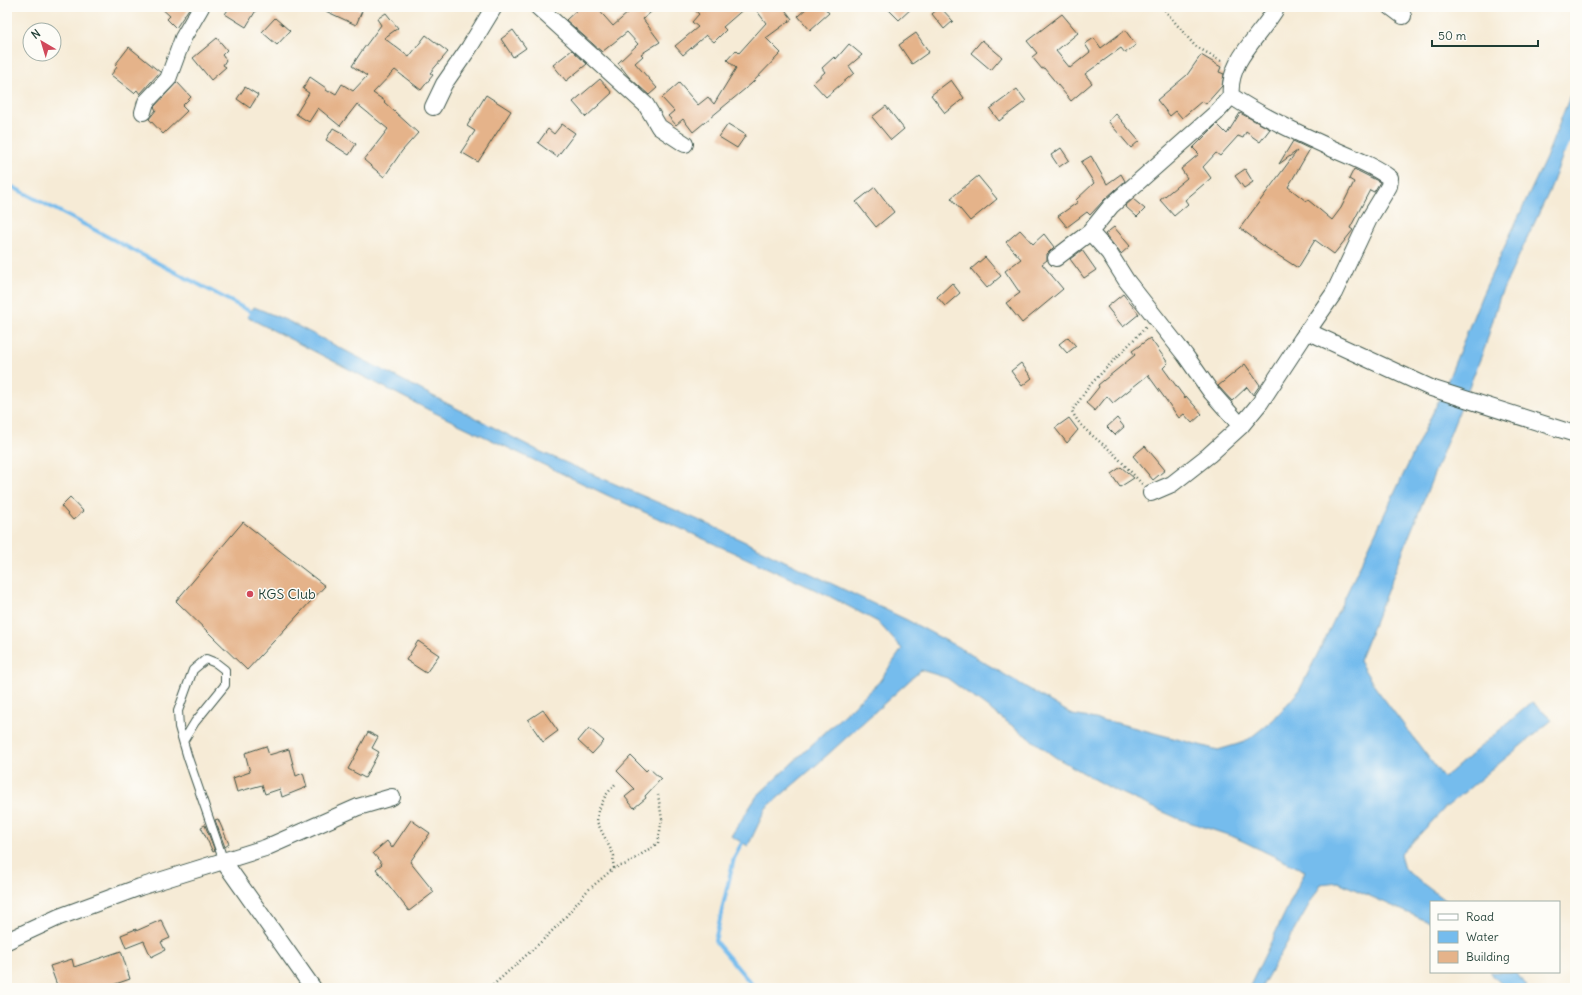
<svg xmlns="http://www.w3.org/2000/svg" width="1582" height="995" viewBox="0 0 1582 995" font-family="Delius,sans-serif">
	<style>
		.water { fill: #75bced; stroke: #4a7c90 }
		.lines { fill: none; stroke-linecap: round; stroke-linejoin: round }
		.stream { stroke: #75bced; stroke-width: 4 }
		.building { fill: #e5b38a }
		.service-casing { stroke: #3f574c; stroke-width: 10 }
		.minor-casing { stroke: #3f574c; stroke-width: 18 }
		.path { stroke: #3f574c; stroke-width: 2.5; stroke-dasharray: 1 3; stroke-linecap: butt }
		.service { stroke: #fff; stroke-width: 8 }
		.minor { stroke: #fff; stroke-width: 16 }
		.poi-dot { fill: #d1495b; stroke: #fdfcf7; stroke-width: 1.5 }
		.labels { text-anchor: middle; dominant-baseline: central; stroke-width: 3; stroke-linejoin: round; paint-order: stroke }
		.poi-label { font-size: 14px; fill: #1f3d34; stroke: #fdfcf7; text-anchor: start }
	</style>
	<rect width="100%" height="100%" fill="#fdfcf7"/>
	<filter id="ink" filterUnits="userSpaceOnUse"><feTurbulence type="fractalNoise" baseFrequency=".025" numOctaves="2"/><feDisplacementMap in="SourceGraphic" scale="8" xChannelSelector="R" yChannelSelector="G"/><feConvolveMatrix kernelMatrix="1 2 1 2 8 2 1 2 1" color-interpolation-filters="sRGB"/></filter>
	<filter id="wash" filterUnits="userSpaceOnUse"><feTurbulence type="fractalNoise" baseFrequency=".012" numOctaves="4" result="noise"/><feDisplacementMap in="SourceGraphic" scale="16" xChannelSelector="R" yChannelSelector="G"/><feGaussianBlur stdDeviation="0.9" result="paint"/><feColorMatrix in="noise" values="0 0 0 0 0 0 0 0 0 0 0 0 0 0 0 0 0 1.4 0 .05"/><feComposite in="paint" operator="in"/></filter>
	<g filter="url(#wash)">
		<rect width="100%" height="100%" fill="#f6ebd6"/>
		<path class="water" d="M1575 83V123L1549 192 1500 296 1485 347 1359 661 1375 687 1444 778 1532 702 1552 720 1444 809 1400 855 1404 869 1447 902H1431V923L1338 882 1321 884 1261 988H1249L1305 871 1234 837 1177 818 1116 791 1055 757 947 678 921 670 814 767 766 808 748 846 731 836 757 796 879 682 902 649 878 622 827 595 609 496 429 410 247 317 254 307 288 321 541 452 710 525 907 620 958 647 1073 715 1117 723 1218 750 1245 742 1273 720 1299 691 1325 639 1445 387 1482 295 1546 158Z
			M1489 972H1516L1527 988H1506Z"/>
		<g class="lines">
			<path class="stream" d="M1564 152 1572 135 1575 125
				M7 184 255 314
				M744 839 734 858 715 941 755 988"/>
		</g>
		<g id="blocks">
			<path class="building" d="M160 7H190L176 28 167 19 170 16Z
				M230 7H258L246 27 225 14Z
				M317 7H353L362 11 356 25Z
				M580 7H596L613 26 629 12 625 7H657L643 19 660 42 641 54 643 56 635 63 657 88 649 95 629 77 618 63 638 44 627 32 602 52 566 20Z
				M691 7H746L723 27 726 30 714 42 706 35 683 55 675 46 698 27 692 22 699 14Z
				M754 7H783L792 19 766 38 781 53 751 84 693 132 683 119 676 125 668 116 674 111 662 98 679 83 698 105 708 97 714 104 736 68 727 60 736 50 739 53 766 23Z
				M808 7H824L829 13 810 30 798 16Z
				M886 7H913L899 20Z
				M940 7 953 21 944 29 932 14Z
				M386 13 398 28 384 38 409 57 426 35 448 52 430 73 433 75 421 90 395 70 373 93 385 101 384 102 418 133 402 151 384 177 364 160 388 129 357 104 340 126 318 108 309 122 296 114 309 93 303 89 310 77 326 88V90L329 92 331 91 336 94 342 84 353 91 367 76 352 66 361 52 381 25 377 19Z
				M1062 14 1078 33 1056 51 1070 68 1090 52 1085 44 1094 38 1101 48 1125 30 1136 45 1125 53 1121 48 1085 74 1092 83 1071 101 1044 68 1042 69 1032 57 1037 53 1027 41Z
				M275 18 290 31 277 45 262 32Z
				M513 30 526 48 513 57 501 39Z
				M916 33 929 52 912 64 899 45Z
				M217 38 227 50 222 55 226 60 223 65 226 67 211 80 193 58Z
				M982 40 1002 57 991 70 971 53Z
				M849 44 862 55 849 66 854 73 826 97 813 83 825 72 822 68 834 57 836 59Z
				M129 47 160 72 140 94 137 90 134 93 111 75 117 67 115 65Z
				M572 50 587 64 566 81 553 65Z
				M1201 55 1221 67 1219 72 1224 74 1222 86 1206 104 1202 101 1182 118 1176 111 1170 116 1157 100 1187 75Z
				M600 79 612 93 586 117 573 102Z
				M951 80 964 98 945 113 931 95Z
				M177 82 191 97 182 106 187 111 163 134 149 119 156 110 154 107Z
				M245 87 258 95 250 108 237 99Z
				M1017 89 1026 101 999 121 990 109Z
				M486 95 511 111 478 162 461 152 475 131 467 126Z
				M886 106 904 129 891 140 872 117Z
				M1240 113 1270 129 1260 142 1246 132 1243 138 1238 136 1220 156 1216 153 1203 167 1211 178 1185 200 1188 204 1174 216 1160 200 1187 178 1181 169 1199 154 1193 148 1217 124 1227 134Z
				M1116 114 1139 141 1131 148 1108 121Z
				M562 124 575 133 557 157 538 143 548 129 554 134Z
				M728 124 746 135 737 148 719 137Z
				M333 128 344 134 343 135 356 144 349 155 326 140Z
				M1293 141 1310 149 1288 187 1306 201 1308 200 1332 220 1341 208 1354 182 1349 179 1354 169 1380 182 1374 192 1370 190 1350 228 1353 230 1334 254 1315 240 1298 268 1265 247 1240 228 1297 151 1279 164Z
				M1061 148 1069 160 1059 167 1051 155Z
				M1091 156 1107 184 1121 174 1125 181 1105 199 1090 215 1087 212 1067 227 1058 216 1078 202 1076 200 1094 183 1081 162Z
				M1245 169 1253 182 1244 188 1235 176Z
				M978 176 997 199 970 221 951 198Z
				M875 187 894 212 876 227 856 202Z
				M1133 199 1145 209 1137 217 1125 206Z
				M1114 227 1130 246 1121 254 1105 234Z
				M1020 230 1033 244 1044 234 1054 247 1047 254V260L1042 264 1063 289 1022 323 1006 303 1020 293 1005 271 1021 259 1006 242Z
				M1082 250 1096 270 1084 278 1070 259Z
				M985 257 1001 276 987 288 971 269Z
				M952 283 960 293 945 306 937 297Z
				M1123 294 1139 314 1123 327 1107 307Z
				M1068 337 1076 346 1067 353 1059 344Z
				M1150 338 1168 363 1163 368 1185 398 1186 396 1202 414 1192 423 1184 414 1179 418 1148 375 1113 403 1107 396 1095 411 1086 403 1099 387 1098 385 1135 355 1132 351Z
				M1021 363 1032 378 1022 386 1011 371Z
				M1245 364 1260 385 1253 395 1247 387 1232 401 1218 386Z
				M1069 418 1078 430 1067 443 1055 428Z
				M1117 418 1124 427 1115 435 1107 427Z
				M1145 446 1165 470 1153 480 1133 456Z
				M1121 467 1134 478 1120 487 1111 474Z
				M70 497 83 511 73 520 61 506Z
				M243 522 325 586 247 670 176 601Z
				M418 641 439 655 426 673 406 660Z
				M543 710 558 731 543 742 528 720Z
				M589 728 604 741 592 754 578 741Z
				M368 732 378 737 372 748 379 752 365 778 348 769Z
				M266 746 269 755 289 749 296 776 303 773 307 787 282 797 280 789 265 794 262 785 237 792 233 778 250 772 245 753Z
				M631 756 646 771 649 768 661 779 645 796 646 798 634 808 625 797 635 789 617 771Z
				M218 819 229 844 225 847 215 820Z
				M411 820 430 833 410 862 434 892 409 911 376 869 382 864 373 853 387 841 392 848Z
				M205 825 215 851 213 852 201 827Z
				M161 920 170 938 161 942 165 950 151 957 144 941 126 948 121 935 136 929V931Z
				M121 951 130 979 104 988H58L50 966 72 959 74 967Z"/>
		</g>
	</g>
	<g filter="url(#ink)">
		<use href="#blocks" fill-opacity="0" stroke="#3f574c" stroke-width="1"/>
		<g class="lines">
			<defs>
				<path id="service" d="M184 740 195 722 225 685V670L216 663 206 659 193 670 178 711 179 727 188 758 224 862"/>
				<path id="minor" d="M538 7 646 105 659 127 685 144
					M1391 7 1403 16
					M1231 96 1216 113 1111 206 1090 232 1109 253 1126 280 1185 355 1211 392 1241 426
					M433 107 444 84 469 48 494 7
					M143 112 146 102 168 79 183 38 201 7
					M1056 258 1090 232
					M1307 331 1431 388 1575 434
					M1151 493 1172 484 1209 455 1241 426 1260 403 1302 339 1334 293 1369 219 1389 186 1390 178C1373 165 1353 158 1333 149 1298 133 1263 117 1231 96 1227 60 1261 36 1277 7
					M224 862 313 988
					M7 941 59 917 140 887 265 848 358 807 392 797"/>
			</defs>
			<use href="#service" class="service-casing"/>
			<use href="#minor" class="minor-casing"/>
			<path class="path" d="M1162 7 1195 46 1223 62
				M1142 484C1132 473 1122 462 1112 452 1098 439 1080 429 1072 411L1090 385 1146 327
				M614 868 613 862 614 856 597 822 598 811 606 795 616 783
				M490 988 542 941 562 921 587 891 614 868 627 864 658 843 662 819 658 795"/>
			<use href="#service" class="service"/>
			<use href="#minor" class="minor"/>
		</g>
	</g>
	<circle class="poi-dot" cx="250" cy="594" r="4"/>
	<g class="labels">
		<g class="poi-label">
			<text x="258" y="594">KGS Club</text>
		</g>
	</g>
	<rect width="1582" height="995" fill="none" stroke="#fdfcf7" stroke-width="24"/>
	<rect x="1430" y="901" width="130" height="72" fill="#fdfcf7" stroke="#a4b0a9"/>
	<rect x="1438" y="914" width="20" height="6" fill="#ffffff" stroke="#a4b0a9"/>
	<text x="1466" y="921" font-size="12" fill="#1f3d34">Road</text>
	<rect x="1438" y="931" width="20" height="12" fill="#75bced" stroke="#a4b0a9"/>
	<text x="1466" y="941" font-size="12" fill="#1f3d34">Water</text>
	<rect x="1438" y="951" width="20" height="12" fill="#e5b38a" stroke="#a4b0a9"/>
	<text x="1466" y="961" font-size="12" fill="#1f3d34">Building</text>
	<g transform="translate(42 42) rotate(322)"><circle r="19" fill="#fdfcf7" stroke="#a4b0a9"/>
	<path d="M0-3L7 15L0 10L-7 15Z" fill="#d1495b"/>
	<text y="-6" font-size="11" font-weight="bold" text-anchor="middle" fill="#1f3d34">N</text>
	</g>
	<path d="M1432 40v6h106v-6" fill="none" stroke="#1f3d34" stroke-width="2"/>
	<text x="1438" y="40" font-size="12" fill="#1f3d34" stroke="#fdfcf7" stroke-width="3" paint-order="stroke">50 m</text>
</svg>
